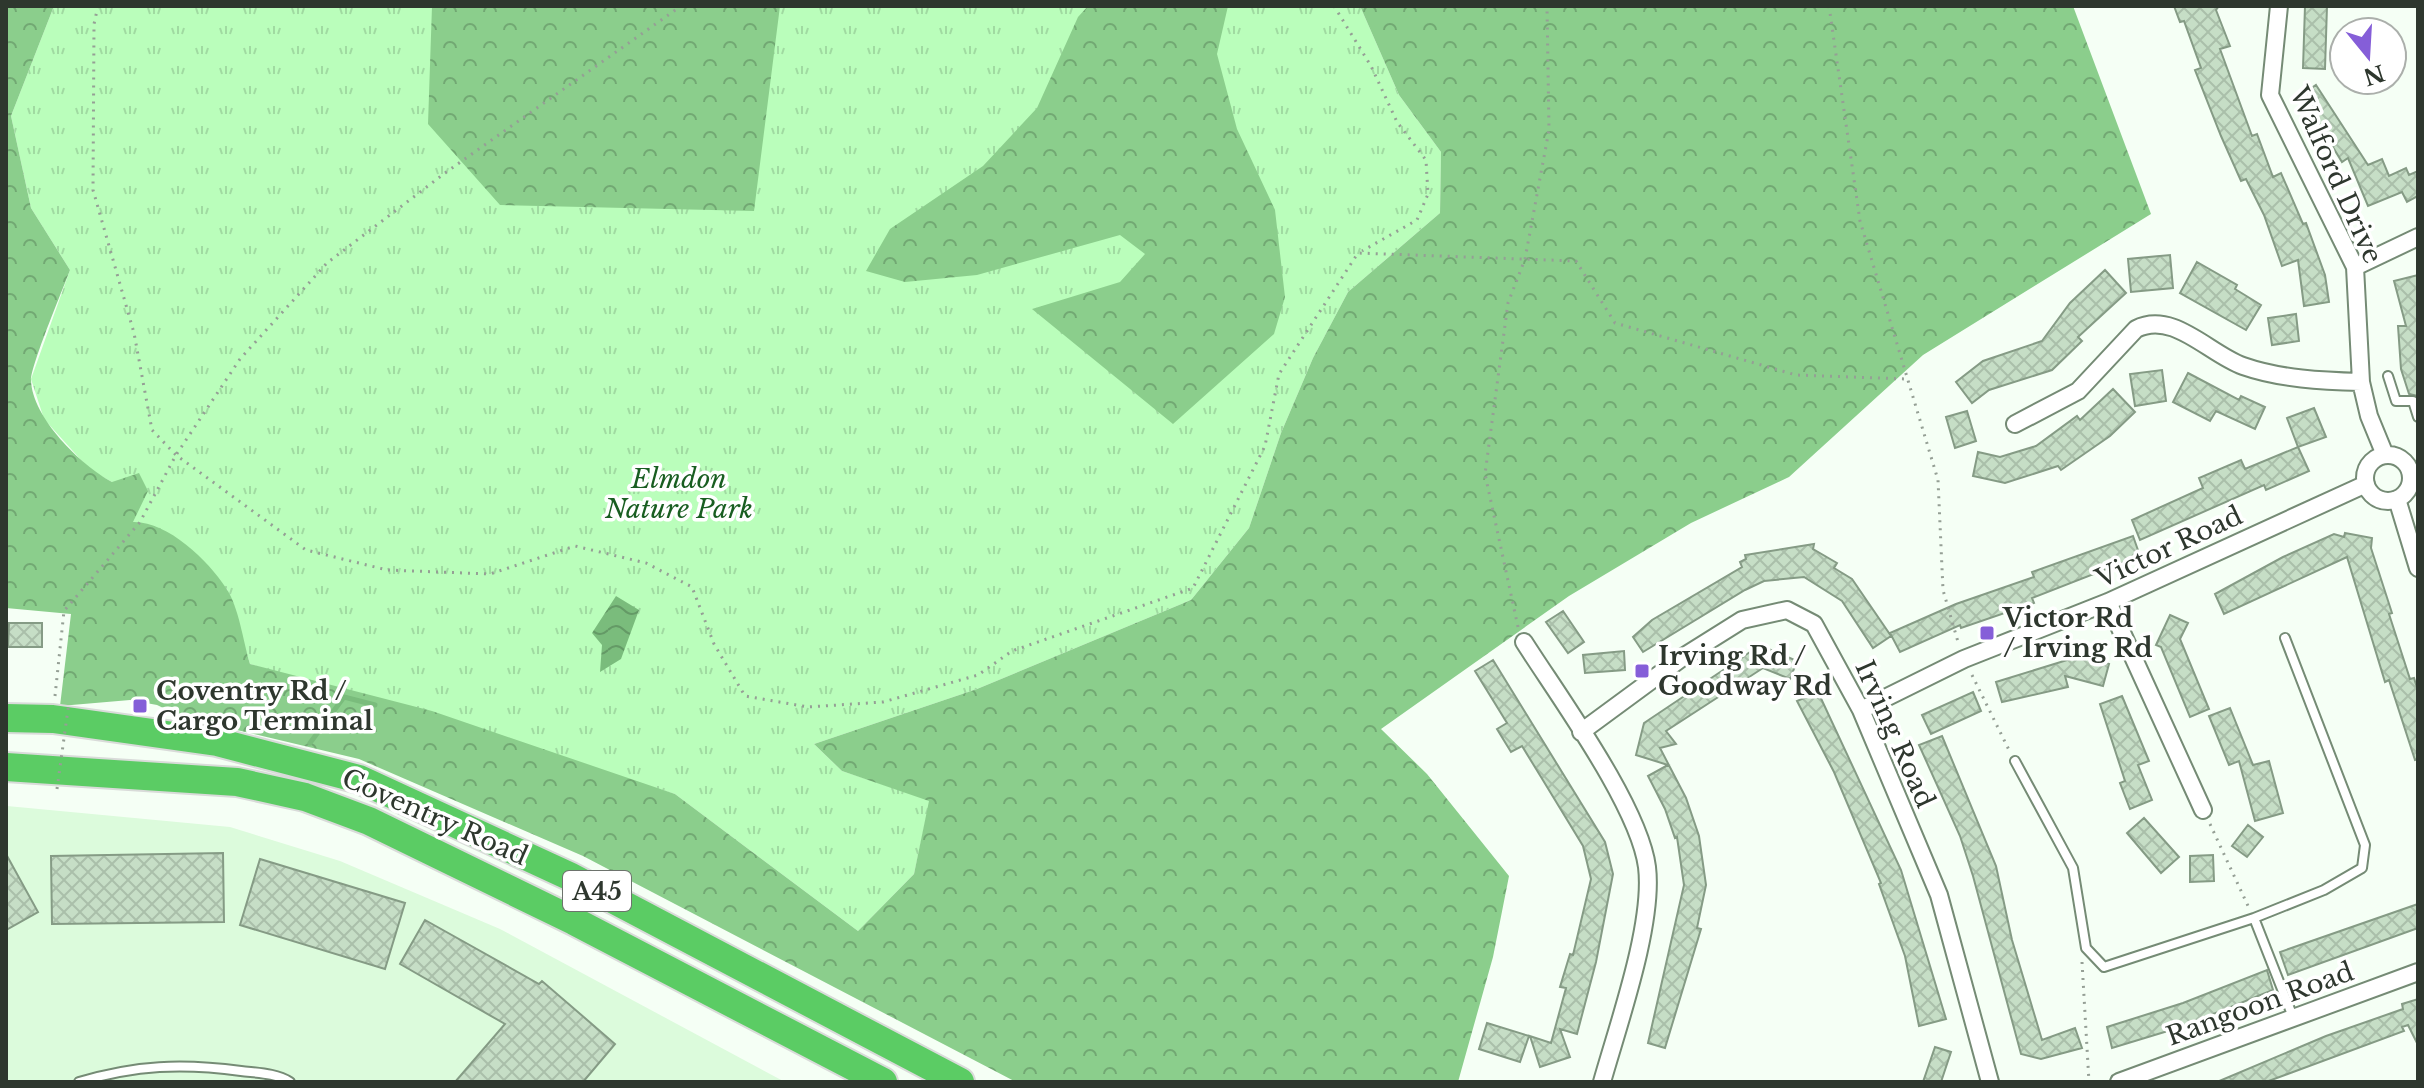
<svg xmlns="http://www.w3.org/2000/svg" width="2424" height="1088" viewBox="0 0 2424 1088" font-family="'Libre Baskerville',serif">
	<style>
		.built { fill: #dcfbdc }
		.grass { fill: url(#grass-tufts) }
		.forest { fill: url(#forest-crowns) }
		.water { fill: url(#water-waves) }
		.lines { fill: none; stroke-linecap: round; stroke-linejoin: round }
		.stream { stroke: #7abc7c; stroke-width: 5 }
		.building { fill: url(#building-cross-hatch); stroke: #859b85; stroke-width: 2 }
		.lane-casing { stroke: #758b75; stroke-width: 12 }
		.street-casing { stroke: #758b75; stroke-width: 20 }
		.highway-casing { stroke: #d9dbd9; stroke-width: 32 }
		.path { stroke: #959f95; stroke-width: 3; stroke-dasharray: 2 6; stroke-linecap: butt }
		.lane { stroke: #fff; stroke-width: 8 }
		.street { stroke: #fff; stroke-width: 16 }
		.highway { stroke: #5bcc64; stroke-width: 28 }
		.path-bridge { stroke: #959f95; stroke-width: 3; stroke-dasharray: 2 6; stroke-linecap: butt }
		.poi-dot { fill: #855ed8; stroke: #fff; stroke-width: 3 }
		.labels { text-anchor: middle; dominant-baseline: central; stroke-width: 7; stroke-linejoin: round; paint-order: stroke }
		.shield { fill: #fff; stroke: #6d736d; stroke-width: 2 }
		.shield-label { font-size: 24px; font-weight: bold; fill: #2e372e }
		.street-label { font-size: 26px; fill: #2e372e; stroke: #fff }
		.park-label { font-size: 26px; font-style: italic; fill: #195e21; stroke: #fff }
		.poi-label { font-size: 26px; font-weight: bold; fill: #2e372e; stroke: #fff; text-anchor: start }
	</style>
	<defs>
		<pattern id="grass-tufts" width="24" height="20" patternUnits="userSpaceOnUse" patternTransform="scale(2)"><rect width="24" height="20" fill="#bafebb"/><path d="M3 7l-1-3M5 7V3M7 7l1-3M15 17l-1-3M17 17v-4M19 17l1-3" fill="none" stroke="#a0daa1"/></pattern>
		<pattern id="forest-crowns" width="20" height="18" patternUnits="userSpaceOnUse" patternTransform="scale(2)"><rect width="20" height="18" fill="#8bce8c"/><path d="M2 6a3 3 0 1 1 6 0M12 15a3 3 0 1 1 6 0" fill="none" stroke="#72a873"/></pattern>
		<pattern id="water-waves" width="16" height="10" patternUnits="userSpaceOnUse" patternTransform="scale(2)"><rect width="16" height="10" fill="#7abc7c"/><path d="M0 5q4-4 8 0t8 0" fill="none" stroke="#649a66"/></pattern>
		<pattern id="building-cross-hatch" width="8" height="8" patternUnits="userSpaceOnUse" patternTransform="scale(2)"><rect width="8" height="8" fill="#c6dec6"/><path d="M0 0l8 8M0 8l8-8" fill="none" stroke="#aabfaa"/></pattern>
	</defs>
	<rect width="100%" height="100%" fill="#f5fff5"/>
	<path class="built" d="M7 806 230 827 340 861 500 929 785 1082H6Z"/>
	<path class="grass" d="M54 6H1360L1399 95 1441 152 1440 213 1348 292 1313 358 1281 433 1249 528 1191 600 977 689 814 744 842 771 930 800 914 874 858 931 675 794 250 664 227 589 132 522 112 482 90 470 44 419 31 379 70 270 31 208 11 116Z"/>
	<path class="forest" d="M6 6H54L11 116 31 208 70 270C63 289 31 365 31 380 32 418 81 465 112 482L139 473 148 491 133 522C167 521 208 560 226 588 239 607 243 641 250 664L432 711 675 794 858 931 914 874 929 801 842 771 814 744 977 689 1191 600 1249 528 1281 433 1313 358 1348 292 1440 213 1441 152 1399 95 1360 6H2073L2151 214 1923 355 1789 477 1691 523 1569 596 1381 729 1427 774 1509 876 1493 957 1458 1082H1016L583 856 359 759 182 717 157 705 130 700 60 706 71 614 6 608Z
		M432 6H780L754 211 500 205 428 124Z
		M1088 6H1228L1217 54 1237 129 1275 210 1285 297 1274 334 1173 424 1032 309 1120 282 1145 254 1120 235 977 275 905 282 866 271 890 229 983 166 1037 108 1078 17Z"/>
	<path class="water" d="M616 596 639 610 621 659 600 672 602 645 592 633Z"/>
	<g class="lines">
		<path class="stream" d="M310 743 344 697 375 705"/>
	</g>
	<path class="building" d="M2174 6H2219L2216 10 2230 46 2220 49 2252 136 2257 134 2273 177 2281 173 2303 224 2306 223 2325 275 2329 302 2304 306 2298 260 2282 266 2264 215 2246 179 2241 181 2221 136 2195 70 2201 68 2184 21 2180 22Z
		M2305 6H2327L2325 69 2303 68Z
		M2316 85 2368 165 2382 159 2389 176 2406 168 2409 175 2418 171V196L2407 202 2402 192 2368 206 2348 158 2342 162 2301 95Z
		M2170 255 2173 288 2131 292 2128 259Z
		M2197 262 2237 285 2235 289 2261 305 2246 330 2180 293Z
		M2105 270 2126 293 2078 337 2082 341 2052 370 1989 390 1972 403 1956 382 1983 361 2042 341 2070 303Z
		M2418 275V396L2409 394 2401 369 2398 326H2406L2394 281Z
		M2296 314 2299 341 2272 345 2268 318Z
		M2162 370 2166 401 2135 406 2130 374Z
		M2188 373 2239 400 2241 396 2265 407 2255 429 2216 411 2210 421 2173 402Z
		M2113 389 2135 412 2110 436 2061 470 2058 466 2005 483 1973 476 1978 452 2000 457 2036 446 2077 416 2080 420Z
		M2314 408 2326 437 2298 447 2287 418Z
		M1967 411 1976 441 1955 448 1946 417Z
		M2298 447 2309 471 2266 490 2264 485 2140 540 2132 520 2203 488 2199 478 2241 460 2245 469Z
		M2345 533 2372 538 2371 548 2392 613 2389 614 2410 679 2414 678 2418 691V759L2415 760 2389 680 2385 682 2347 557 2224 614 2215 594 2283 557 2334 534 2344 537Z
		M2133 536 2140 556 2032 598 2034 603 1961 628 1960 625 1900 652 1890 633 1956 604 2034 577 2032 572Z
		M1814 544 1813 549 1837 563 1834 568 1852 579 1891 636 1873 648 1842 601 1804 577 1764 581 1745 590 1643 652 1633 637 1652 620 1742 567 1740 562 1746 559 1745 555Z
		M1563 611 1584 642 1568 653 1546 622Z
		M2170 615 2188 623 2180 639 2209 709 2190 717 2161 647 2156 645Z
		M9 623H42V647H8Z
		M1764 647 1797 661 1790 679 1763 668 1666 731 1676 744 1660 748 1686 798 1699 836 1706 885 1697 928 1701 929 1665 1048 1648 1043 1684 885 1677 837 1675 838 1665 809 1648 776 1668 765 1636 755 1644 723 1753 650 1761 653Z
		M1624 651 1625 670 1585 673 1583 655Z
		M2080 656 2109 664 2103 686 2065 676 2068 687 2002 702 1996 682Z
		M1493 660 1605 842 1613 874 1596 962 1577 1034 1560 1029 1570 1057 1540 1067 1530 1036 1551 1043 1566 988 1560 987 1570 954 1573 955 1591 879 1583 846 1541 777 1522 746 1511 752 1497 729 1507 723 1475 671Z
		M1818 692 1901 870 1946 1019 1919 1026 1905 956 1879 884 1881 883 1834 772 1797 701Z
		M1973 692 1981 711 1931 734 1922 715Z
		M2122 696 2149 761 2138 765 2152 800 2130 809 2120 783 2125 781 2100 704Z
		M2230 708 2253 765 2269 761 2283 813 2255 821 2239 761 2229 765 2209 716Z
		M1942 736 1996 866 2012 940 2042 1040 2075 1028 2082 1048 2041 1059 2021 1054 1973 876 1960 836 1919 745Z
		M2144 818 2179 857 2161 873 2127 833Z
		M2248 825 2263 837 2247 857 2232 846Z
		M223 853 224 922 52 924 51 856Z
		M6 854 38 912 6 930Z
		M2213 855 2214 881 2190 882V856Z
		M260 859 405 903 385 969 240 925Z
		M2418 904V928L2288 975 2280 952Z
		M425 920 539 984 542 981 615 1044 583 1082H455L505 1024 400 964Z
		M2267 970 2273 990 2181 1027 2112 1048 2107 1027 2183 1003Z
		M2418 999V1045L2408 1025 2402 1027 2404 1031 2266 1082H2217L2326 1036 2403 1009 2402 1004Z
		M1487 1023 1529 1036 1520 1062 1479 1049Z
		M1935 1047 1951 1052 1941 1082H1923Z"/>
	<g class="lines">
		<defs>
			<path id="lane" d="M2388 376 2396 401H2413L2418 417
				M2285 638 2365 845 2362 868 2324 890 2254 918 2293 1017
				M2015 761 2073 868 2086 948 2104 967 2254 918
				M79 1082C136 1065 182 1063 241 1071 257 1073 276 1073 290 1082"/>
			<path id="street" d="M2279 6 2270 95 2355 267 2361 382 2369 416 2385 455
				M2355 267 2418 237
				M2015 424 2078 391 2136 329C2173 310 2209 354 2243 366 2280 379 2323 381 2361 382
				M2365 478a23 23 0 1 1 46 0a23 23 0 1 1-46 0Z
				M2397 499 2418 568
				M2108 602 2203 810
				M1524 642C1559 697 1639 806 1647 867 1654 924 1618 1025 1602 1082
				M1861 710 1964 659 2108 602 2366 484
				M1581 732 1683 657 1742 620 1787 610 1814 624 1861 710 1939 895 1990 1082
				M2119 1082 2418 972"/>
			<path id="highway" d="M6 718 53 719 217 742 359 779 569 876 960 1082
				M6 767 237 782 305 797 369 821 574 921 883 1082"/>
		</defs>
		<use href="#lane" class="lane-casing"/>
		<use href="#street" class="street-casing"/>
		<use href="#highway" class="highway-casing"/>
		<path class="path" d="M98 6 94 24 93 190 134 333 152 430 176 455 306 550 387 570 490 574 575 546 646 563 692 587 714 644 745 696 808 707 883 702 978 675 1012 651 1193 588 1265 446 1279 374 1358 253 1576 261 1615 323 1796 375 1906 379
			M1334 6 1371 66 1397 122 1426 160 1428 194 1417 220 1362 251
			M1829 6 1860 221 1938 480 1943 590 1958 642
			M1518 627 1485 474 1508 303 1525 259 1549 130 1547 6
			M1972 675 2009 750
			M55 696 64 611 140 522 176 455 240 359 327 263 445 173 681 6
			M2210 824 2249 908
			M2082 962 2089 1082"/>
		<use href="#lane" class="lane"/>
		<use href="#street" class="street"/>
		<use href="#highway" class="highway"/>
		<path class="path-bridge" d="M57 789 69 702"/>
	</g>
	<g class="poi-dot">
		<rect x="1979" y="625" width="16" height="16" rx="4"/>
		<rect x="1634" y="663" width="16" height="16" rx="4"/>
		<rect x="132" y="698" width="16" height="16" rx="4"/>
	</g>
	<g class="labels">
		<rect class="shield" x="563" y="871" width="68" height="40" rx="6"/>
		<g class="shield-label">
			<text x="597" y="891">A45</text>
		</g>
		<g class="street-label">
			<text transform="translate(2336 175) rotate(66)">Walford Drive</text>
			<text transform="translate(2169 547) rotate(-25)">Victor Road</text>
			<text transform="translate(1895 734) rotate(66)">Irving Road</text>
			<text transform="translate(435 817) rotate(24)">Coventry Road</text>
			<text transform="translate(2260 1004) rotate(-20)">Rangoon Road</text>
		</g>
		<g class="park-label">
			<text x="679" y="479">Elmdon<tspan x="679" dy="30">Nature Park</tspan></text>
		</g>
		<g class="poi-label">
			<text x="2003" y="618">Victor Rd<tspan x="2003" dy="30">/ Irving Rd</tspan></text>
			<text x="1658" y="656">Irving Rd /<tspan x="1658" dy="30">Goodway Rd</tspan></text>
			<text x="156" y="691">Coventry Rd /<tspan x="156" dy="30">Cargo Terminal</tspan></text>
		</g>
	</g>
	<rect width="2424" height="1088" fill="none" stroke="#2e372e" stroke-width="16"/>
	<g transform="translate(2368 56) rotate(162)"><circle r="38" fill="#ffffff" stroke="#abafab" stroke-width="2"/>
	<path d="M0-6L14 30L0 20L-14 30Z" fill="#855ed8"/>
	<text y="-12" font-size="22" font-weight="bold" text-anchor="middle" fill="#2e372e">N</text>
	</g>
</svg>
